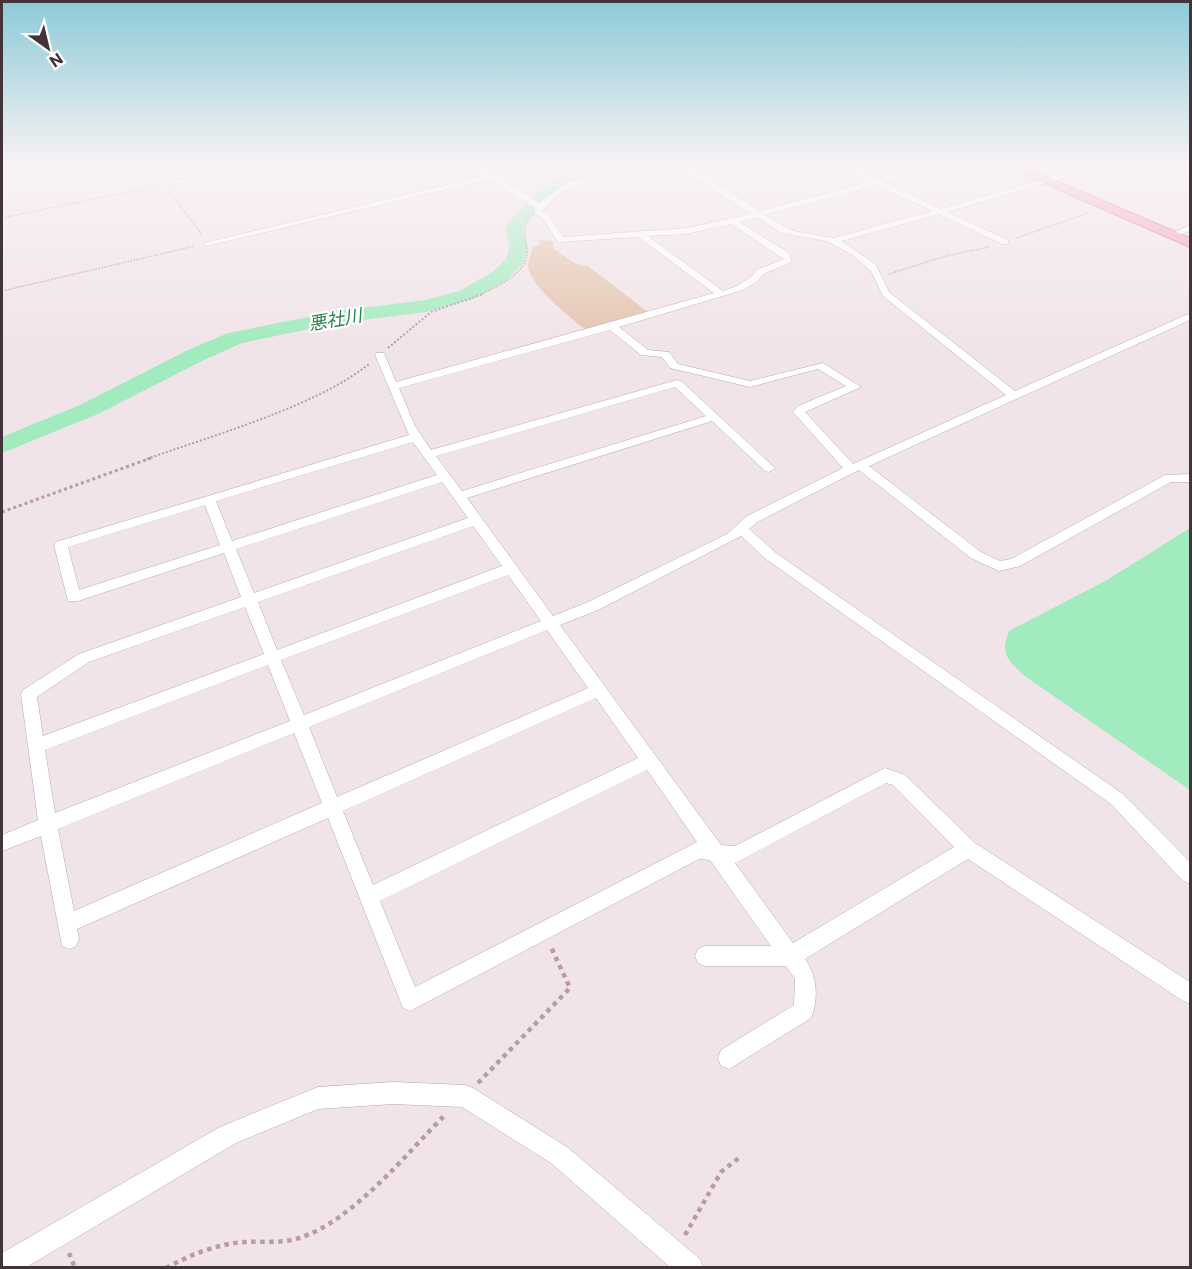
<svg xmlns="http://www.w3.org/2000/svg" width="1192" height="1269" viewBox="0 0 1192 1269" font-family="Commissioner,'Noto Sans JP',sans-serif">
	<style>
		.green { fill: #e4c4ae }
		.water { fill: #a2ebbe }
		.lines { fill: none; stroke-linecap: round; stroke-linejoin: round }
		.river { fill: #a2ebbe; fill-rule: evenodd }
		.street-casing { stroke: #bca7af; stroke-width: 1 }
		.primary-casing { stroke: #dc668e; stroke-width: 2 }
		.path-far3 { stroke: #bd99a7; stroke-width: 1.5; stroke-dasharray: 1.5 1.5; stroke-linecap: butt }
		.path-far2 { stroke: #bd99a7; stroke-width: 2; stroke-dasharray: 2 2; stroke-linecap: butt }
		.path-far1 { stroke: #bd99a7; stroke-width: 3; stroke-dasharray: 3 3; stroke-linecap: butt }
		.path { stroke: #bd99a7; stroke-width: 4.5; stroke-dasharray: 4.5 4.5; stroke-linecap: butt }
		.street { fill: #fff; fill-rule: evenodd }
		.primary { fill: #f895b5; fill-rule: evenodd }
		.labels { text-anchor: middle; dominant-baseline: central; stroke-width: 4.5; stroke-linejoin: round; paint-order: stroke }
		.far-water-label { font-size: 18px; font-style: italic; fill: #2b824d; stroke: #fff }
	</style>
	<rect width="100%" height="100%" fill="#f1e4e8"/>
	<path class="green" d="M540 240 553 241 554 249 576 264 588 266 649 313 586 330C571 318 530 286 528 266 528 260 532 254 532 247L541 244 538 241Z"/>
	<path class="water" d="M1190 528V790L1026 677C1009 661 999 655 1009 631L1107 580Z"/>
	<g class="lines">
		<path class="river" d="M602 166H634L632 169 578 181 548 202 525 224 524 230 528 247 522 265 505 281 473 299 426 312 338 323 242 343 204 360 98 414 2 453V437L82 404 188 350 228 333 338 311 425 300 459 291 491 273 506 259 510 247 506 230 508 222 536 194 567 174Z"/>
		<defs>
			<path id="street" d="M240 166H256L164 186 160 184Z
				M471 166H481L539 203 567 183 604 171 634 166H689L759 211 869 182 838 166H849L877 179 926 166H939L884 182 940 209 1091 166H1104L947 212 1008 240V244H1002L939 214 842 241 876 265 889 292 1015 391 1186 315 1190 314V320L869 466 981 552 1000 561 1011 559 1165 475 1190 474V482H1171L1020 566 999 571 971 558 859 470 757 522 749 529 776 553 1123 794 1190 862V884L1183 881 1111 804 766 559 741 536 598 610 560 625 721 845 735 846 885 768 905 775 975 843 1190 982V1004L1183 1001 968 859 805 959C817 975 819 999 811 1018L729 1069 721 1066 718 1058 721 1050 794 1005 795 979 786 966H705L698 963 695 956 698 949 705 946H771L710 860 699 859 410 1011 403 1008 328 818 77 929 79 939 76 946 69 949 62 946 41 836 2 851V835L38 820 21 694 23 690 79 654 241 597 224 553 78 601H68L54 545 56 542 409 435 375 355 376 353H384L396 382 714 293 638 237 558 242 542 218 534 212 535 208 490 179 207 246 203 243 485 176ZM680 167 751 214 686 228 563 237 548 214 542 211 556 196 589 179 622 172ZM876 185 932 211 834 238 793 231 765 215ZM757 217 781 233 826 241 851 254 871 271 883 296 1006 395 853 464 805 412 861 387 823 363 750 381 678 364 669 352 648 350 619 327 743 290 759 280 763 274 792 262 789 253 739 222ZM731 224 784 259 756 270 752 276 737 286 723 291 648 236 686 234ZM610 330 641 355 662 357 670 368 750 387 818 369 846 386 798 406 793 412 843 468 747 516 727 534 588 602 553 616 467 498 712 421 765 471 769 472 775 468 681 381 677 380 431 450 415 426 399 388ZM675 387 706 416 462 491 436 456ZM413 442 437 475 232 541 216 501ZM442 482 468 518 254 593 236 549ZM205 505 220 545 79 590 68 547ZM473 526 502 566 277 650 258 602ZM508 575 541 621 304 715 281 660ZM245 607 264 654 43 736 37 697 89 662ZM547 630 588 688 337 797 309 727ZM268 665 290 721 55 813 45 750ZM596 698 638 758 373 885 343 811ZM294 733 322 803 74 911 58 829ZM647 770 697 842 415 987 380 901ZM886 783 893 785 954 847 793 943 735 863Z
				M1190 225V231L1172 238 1168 235Z
				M393 1082 465 1085 473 1088 567 1147 700 1259 703 1268H671L551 1163 462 1107 393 1104 318 1109 236 1143 25 1268H2V1253L220 1127 318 1087Z"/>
			<path id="primary" d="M1004 166H1021L1190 238V247Z"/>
		</defs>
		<use href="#street" class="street-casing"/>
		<use href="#primary" class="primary-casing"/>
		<path class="path-far3" d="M150 166 158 178
			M2 168 11 166
			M170 192 202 235
			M2 218 153 187
			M1016 238 1089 213
			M889 274 946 256 989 247
			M2 291 195 246
			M480 295C495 287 527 274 527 253 526 235 522 235 529 216"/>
		<path class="path-far2" d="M388 348 431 312 483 294
			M147 459C213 435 315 407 369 364"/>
		<path class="path-far1" d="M2 512 151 458"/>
		<path class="path" d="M478 1083 570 988 550 945
			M685 1235 721 1172 739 1158
			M69 1253 75 1268
			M166 1268C190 1255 217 1244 244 1242 262 1241 281 1244 299 1238 353 1221 406 1154 445 1115"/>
		<use href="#street" class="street"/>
		<use href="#primary" class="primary"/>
	</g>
	<linearGradient id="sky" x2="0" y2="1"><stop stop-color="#8ccad7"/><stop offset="0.48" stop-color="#f9f3f5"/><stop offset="1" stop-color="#f9f3f5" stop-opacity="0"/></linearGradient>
	<rect width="1192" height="344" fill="url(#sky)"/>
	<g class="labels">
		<g class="far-water-label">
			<text transform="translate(335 319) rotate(-10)">悪社川</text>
		</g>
	</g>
	<rect width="1192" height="1269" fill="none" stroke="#42343a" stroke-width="6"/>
	<g transform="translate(48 48) rotate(146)" stroke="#ffffff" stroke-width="4.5" paint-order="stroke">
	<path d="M0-4.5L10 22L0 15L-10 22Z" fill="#42343a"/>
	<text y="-9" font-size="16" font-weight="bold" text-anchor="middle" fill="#42343a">N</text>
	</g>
</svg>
